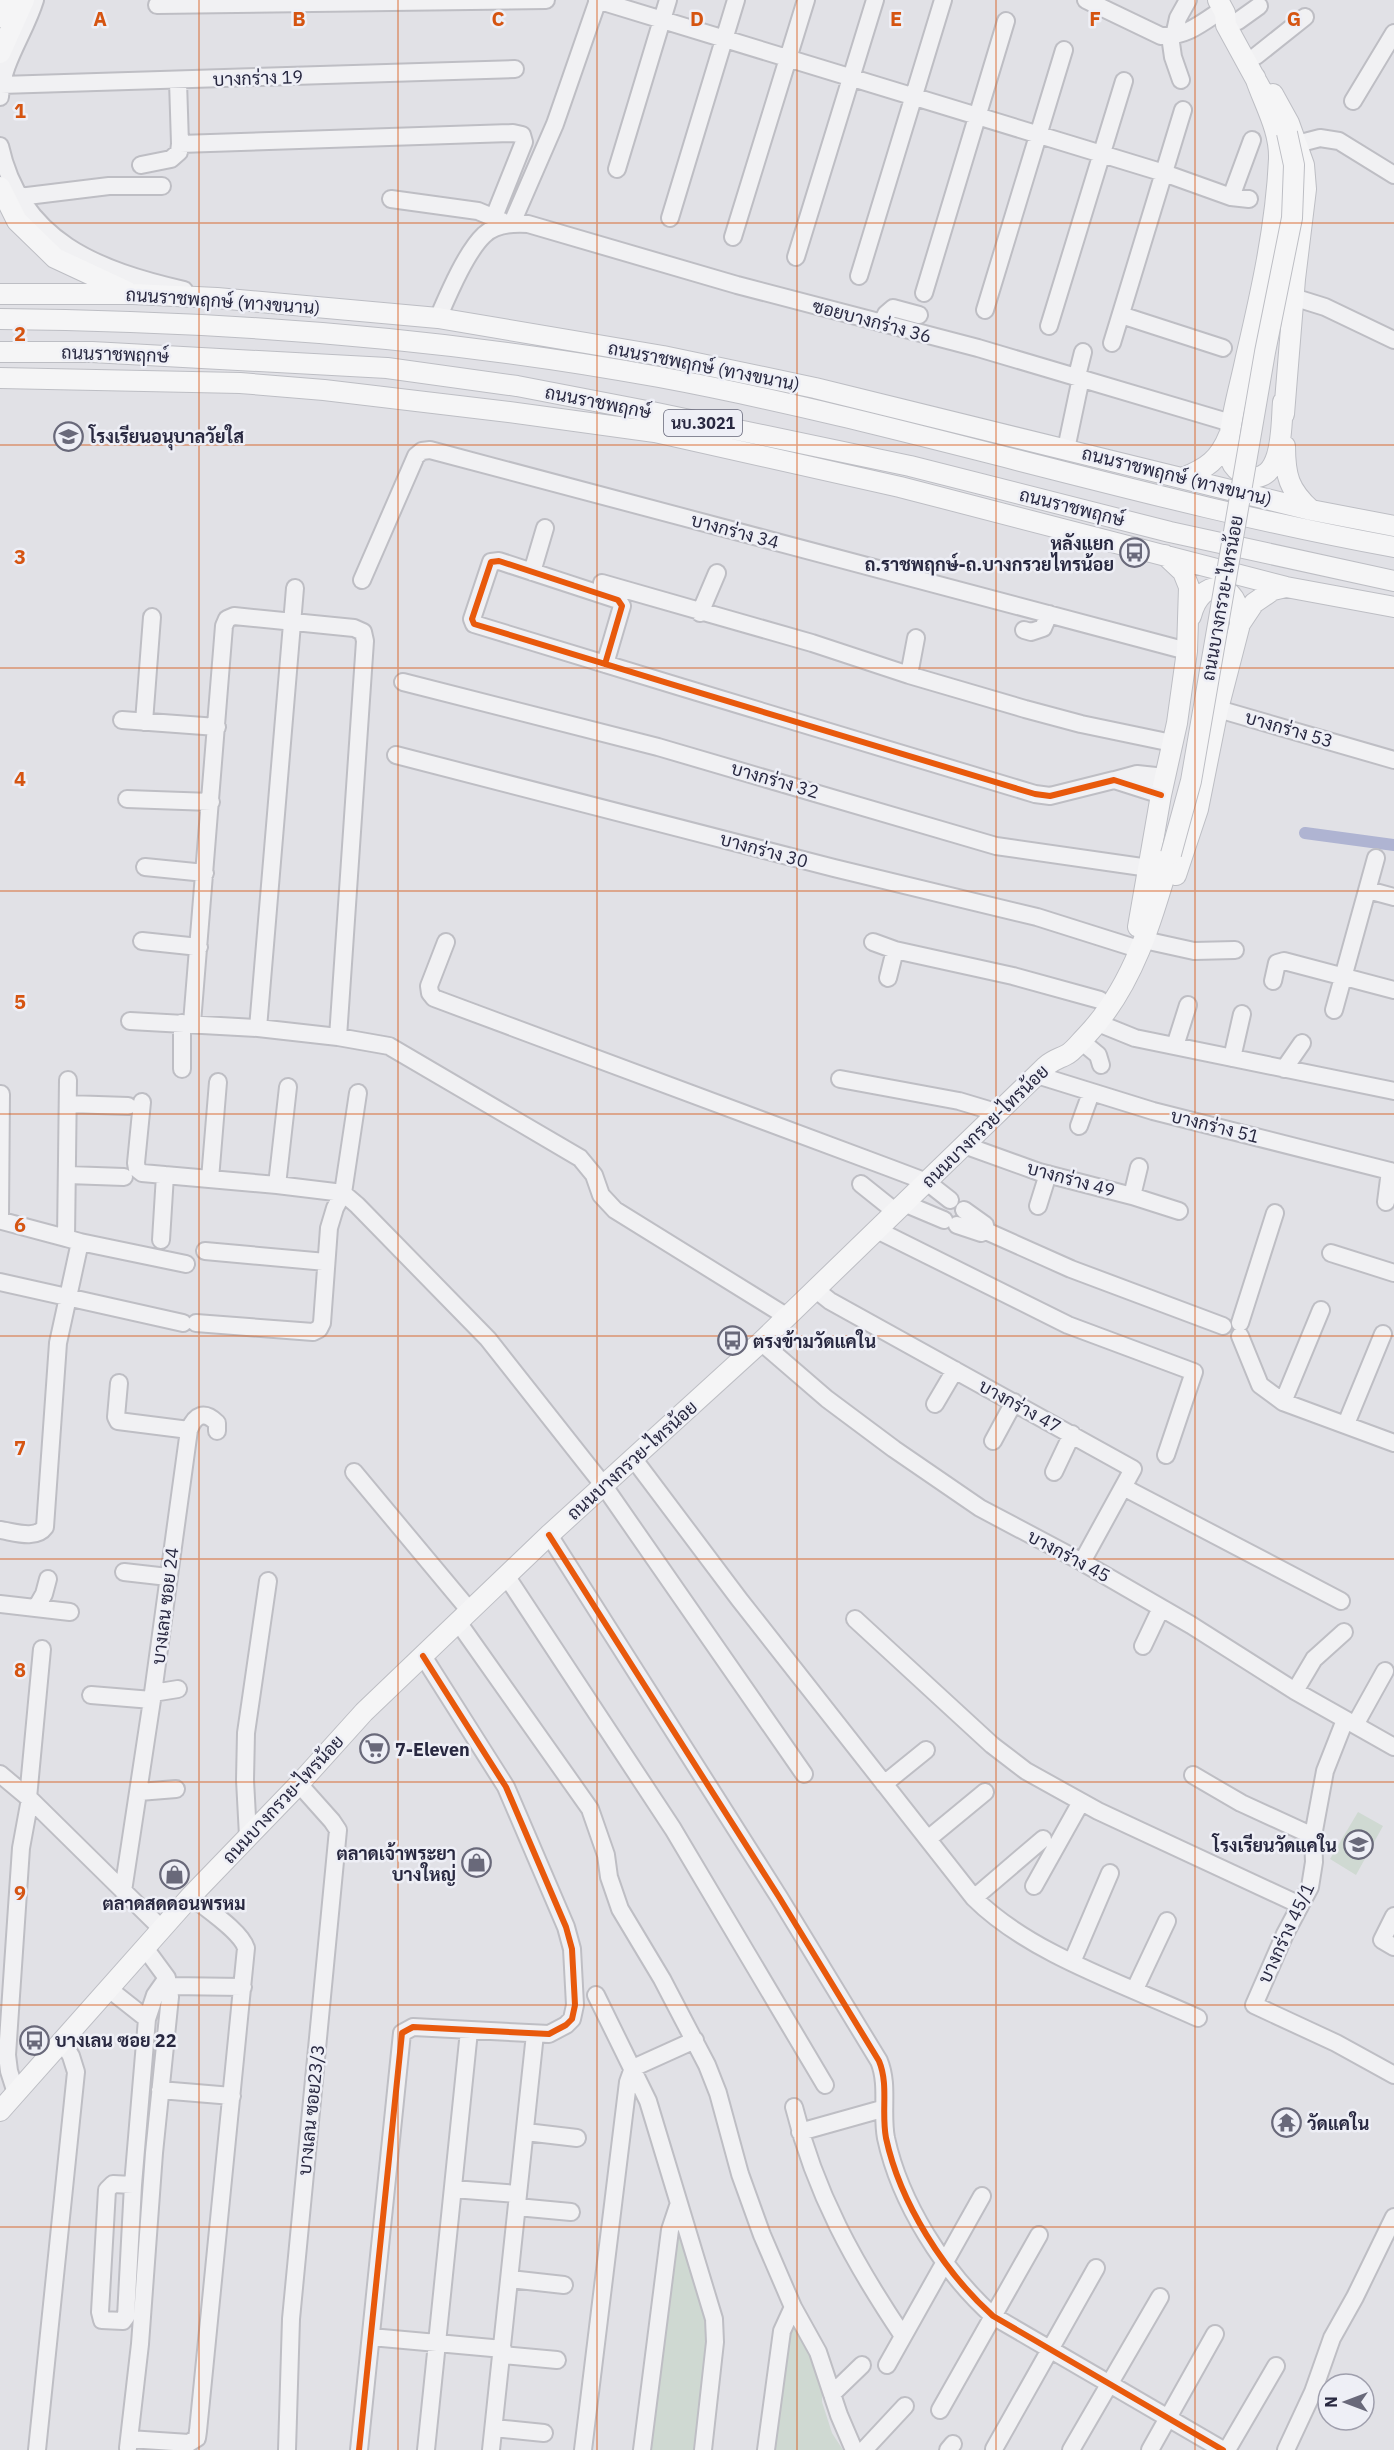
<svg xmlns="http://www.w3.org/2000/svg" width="1394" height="2450" viewBox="0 0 1394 2450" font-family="'IBM Plex Sans',Sarabun,sans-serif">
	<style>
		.green { fill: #cfd9d2 }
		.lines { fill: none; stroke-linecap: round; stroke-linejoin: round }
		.canal { stroke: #afb4d2; stroke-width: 12 }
		.minor-casing { stroke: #bebec4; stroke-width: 20 }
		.major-casing { stroke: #bdbec4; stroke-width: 22 }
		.minor { stroke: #f1f1f3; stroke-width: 16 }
		.major { stroke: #f5f5f6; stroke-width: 20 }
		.major-bridge-casing { stroke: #bdbec4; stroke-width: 22; stroke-linecap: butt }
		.major-bridge { stroke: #f5f5f6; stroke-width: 20 }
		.cycleway-casing { stroke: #eeeff6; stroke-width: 10 }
		.cycleway { stroke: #e8590c; stroke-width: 6 }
		.grid { fill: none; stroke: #d55411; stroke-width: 1.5; stroke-opacity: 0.55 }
		.labels { text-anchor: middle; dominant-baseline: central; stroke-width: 5; stroke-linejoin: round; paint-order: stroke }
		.shield { fill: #eeeff6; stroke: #636477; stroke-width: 1.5 }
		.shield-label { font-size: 16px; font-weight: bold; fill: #282840 }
		.street-label { font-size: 18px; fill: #282840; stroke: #eeeff6 }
		.poi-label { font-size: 18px; font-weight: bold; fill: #282840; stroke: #eeeff6; text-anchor: start }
		.grid-label { font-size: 20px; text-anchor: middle; font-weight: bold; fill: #d55411; stroke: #eeeff6; stroke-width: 5; stroke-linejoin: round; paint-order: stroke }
	</style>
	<rect width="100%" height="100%" fill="#e1e1e6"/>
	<path class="green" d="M1358 1812 1383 1826 1356 1875 1330 1859Z
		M677 2234 685 2238 710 2327 698 2450H651Z
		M795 2325 822 2373V2402L832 2433 843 2450H772L789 2330Z"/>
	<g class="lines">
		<path class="canal" d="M1305 833 1394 845"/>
		<defs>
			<path id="minor" d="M597 0 1164 173 1231 197 1249 199
				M1086 0 1161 36C1186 37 1202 23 1223 9
				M157 5 546 0
				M1238 21 1259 6
				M1170 36 1173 57 1181 80
				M1174 36 1178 18 1188 0
				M1256 56 1305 17
				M178 81 180 144 513 133 522 135 524 142 494 217
				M1 85 515 69
				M0 97C2 62 25 33 35 0
				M1353 101 1394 33
				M1297 144 1320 138 1339 141 1394 175
				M0 146C21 242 98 270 184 290
				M141 165 171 159 179 152 180 144
				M617 169 668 0
				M19 197 109 186H162
				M1231 197 1252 140
				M391 199 478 211 502 221
				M670 218 736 0
				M512 223 555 124 598 0
				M733 237 806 0
				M796 257 875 0
				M859 276 943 0
				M924 293 1006 21
				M1293 297 1325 307 1394 340
				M985 310 1064 50
				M1121 315 1223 348
				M438 318C448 295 466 252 484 235 495 224 513 223 528 224L737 285 978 348 1231 423
				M882 323 886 314 893 308 919 315
				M1049 326 1124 81
				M1112 343 1183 110
				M1077 376 1083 352
				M1066 449 1081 378
				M532 572 545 528
				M362 580 416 456 422 451 430 450 1187 651
				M602 583 812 643 909 675 1025 709 1081 724 1172 743
				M700 613 717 573
				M1024 630 1031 632 1043 628 1049 614
				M605 664 622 606 618 600 499 561 491 562 472 619 474 624C661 681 847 738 1035 794L1050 796 1114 780 1161 795
				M909 675 916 638
				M403 682 658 747 996 846 1149 868
				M1218 709 1394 760
				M122 720 217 727
				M144 722 152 617
				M396 755 834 868 1037 917 1132 947
				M1115 780 1137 774 1165 777
				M127 799 211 802
				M145 867 205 873
				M1368 890 1394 897
				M1144 940 1194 951 1235 950
				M142 941 199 947
				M446 942 429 986 430 993 434 998 890 1168 927 1182 950 1200
				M873 942 895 950 1013 976 1100 1000
				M888 978 895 950
				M1273 981 1277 963 1284 961 1394 990
				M1334 1010 1376 858
				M130 1021 258 1028 338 1037 389 1046 580 1158 594 1175 601 1195 615 1210 786 1316
				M182 1023V1069
				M192 1023 224 626 227 619 234 616 354 628 363 632 365 641 338 1037
				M1098 1023 1135 1038 1394 1091
				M258 1028 295 588
				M1081 1041 1098 1055 1101 1065
				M1175 1046 1188 1005
				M1232 1058 1242 1014
				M1284 1069 1302 1043
				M1037 1075 1153 1111 1394 1172
				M840 1079 959 1101 999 1113
				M1 1094 0 1216 2 1221 66 1238
				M142 1102 136 1163 137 1169 142 1173 277 1185 343 1193 358 1093
				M68 1104 128 1106
				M1079 1126 1091 1093
				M964 1145 1039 1172 1132 1196 1179 1211
				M68 1175 124 1177
				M210 1179 218 1082
				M861 1184 896 1212
				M277 1185 288 1087
				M1132 1196 1139 1167
				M1386 1202 1390 1171
				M906 1204 944 1220
				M1038 1206 1048 1174
				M964 1210 985 1225 986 1231
				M957 1225 981 1233 986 1231 1071 1269 1223 1326
				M877 1230 1068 1325 1194 1372 1166 1455
				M161 1240 165 1175
				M80 1242 186 1264
				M205 1251 326 1262
				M1331 1253 1394 1273
				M0 1282 183 1323
				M815 1289 830 1301 1133 1469 1082 1562
				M196 1323 313 1332 319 1329 322 1323 329 1228 335 1208 343 1193 357 1205 488 1339 604 1486 804 1774
				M1240 1323 1275 1213
				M1240 1336 1260 1385 1283 1402 1394 1443
				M761 1342 827 1399 894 1449 980 1508 1082 1562 1191 1625 1295 1691 1394 1747
				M119 1383 116 1417 118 1421 189 1430 152 1700 123 1891
				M1283 1402 1321 1310
				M935 1404 955 1370
				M1346 1424 1383 1334
				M189 1430C195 1415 204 1410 217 1423V1431
				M993 1441 1014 1402
				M633 1458 739 1599 974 1898C1030 1954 1126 1985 1198 2018
				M354 1472 470 1611
				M1054 1472 1072 1434
				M1125 1488 1341 1601
				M0 1530C14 1532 36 1540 45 1527L58 1343 80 1242 66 1238 68 1080
				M549 1535 779 1897 879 2061C889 2085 881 2112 886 2138 900 2203 944 2272 993 2316L1223 2450
				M124 1572 168 1577
				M507 1577 673 1829 825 2085
				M0 1604 70 1612
				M36 1608 44 1594 48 1579
				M855 1619 992 1745 1026 1771 1098 1811 1300 1905
				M458 1622 590 1809 606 1855 609 1877 620 1909 662 1979 707 2065 718 2093 740 2174 762 2235 793 2307 818 2352 839 2415 854 2450
				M1143 1646 1161 1608
				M1295 1691 1314 1659 1344 1632
				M153 1693 178 1689
				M91 1695 152 1700
				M1345 1720 1325 1771 1313 1836 1314 1862 1310 1887 1285 1934 1254 2005 1336 2043 1394 2075
				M1355 1725 1385 1671
				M0 1774 30 1799 162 1929
				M1193 1775 1241 1803 1313 1836
				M884 1784 926 1750
				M139 1792 176 1789
				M28 1798 42 1649
				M248 1836 245 1780 246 1733 268 1581
				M928 1839 985 1792
				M1034 1886 1081 1802
				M974 1898 1043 1839
				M1394 1916 1382 1940 1394 1947
				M1072 1962 1110 1873
				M170 1986 243 1987
				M109 1989 147 2019
				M1135 1989 1167 1921
				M596 1995 648 2101 714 2319 715 2342 703 2450
				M160 2090 232 2096
				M16 2093 9 2071 7 2055 21 1848 30 1799
				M794 2107C815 2193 854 2263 903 2336
				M526 2132 577 2138
				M800 2132 882 2109
				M133 2185 113 2184 107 2190 100 2312 102 2320 123 2321 126 2317 133 2185 147 2019 155 1995 167 1978
				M453 2189 518 2194
				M517 2207 571 2212
				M510 2279 564 2285
				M371 2337 503 2349
				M502 2355 557 2360
				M887 2365 982 2196
				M832 2394 862 2365
				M940 2410 1039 2235
				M494 2428 544 2433
				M129 2439 189 2443 197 2438 198 2431 246 1948C241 1931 205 1908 191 1896
				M128 2448 140 2344 154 2153 170 1997 167 1978 145 1948
				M994 2449 1096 2268
				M37 2450 76 2072 71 2056 62 2041
				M287 2450 291 2319 338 1830 332 1821 299 1784
				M359 2450 402 2033 413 2027 549 2034 566 2025 572 2019 575 2005 572 1949 566 1927 506 1787 423 1656
				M426 2450 469 2031
				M491 2450 535 2034
				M583 2450 628 2082 633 2068 695 2040
				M642 2450 670 2230 678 2206
				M766 2450 782 2331 793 2307
				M864 2450 905 2406
				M948 2450 953 2444
				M1071 2450 1160 2297
				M1150 2450 1215 2334
				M1227 2450 1276 2366
				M1286 2450 1313 2392 1332 2338 1355 2297 1394 2217"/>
			<path id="major" d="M1218 0 1225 13 1226 25 1261 89
				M0 17 8 0
				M0 53 24 0
				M1255 77C1264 104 1280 130 1279 159 1276 226 1261 293 1246 357 1241 382 1233 408 1230 433 1228 443 1228 456 1233 465 1237 471 1244 476 1251 477 1284 481 1281 423 1283 402
				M1273 94 1289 123 1304 165 1306 189 1295 279 1284 414
				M0 187 17 221 55 258 128 292
				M0 294H133L217 298 438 318 663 356 815 388 1311 510 1394 526
				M0 319C220 321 442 337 659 377 906 423 1146 502 1394 547
				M0 352H92L387 368 517 386 652 412 910 466 1170 532 1394 581
				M0 378 240 383 324 390 509 412 655 432 900 487 1286 587 1394 607
				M1285 446C1285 476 1289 490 1311 510
				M1183 478C1207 468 1219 460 1229 435
				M1191 616C1201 575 1240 580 1240 624
				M1176 875 1198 809 1218 709 1240 624 1254 603 1273 590 1286 587
				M1138 927 1161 795 1177 723 1187 651 1189 587 1183 572 1165 555
				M0 2111 191 1896 299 1784 364 1712 549 1535 761 1342 1046 1066C1053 1060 1058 1059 1066 1055 1073 1052 1080 1042 1086 1036 1133 987 1153 918 1171 854"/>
		</defs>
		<use href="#minor" class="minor-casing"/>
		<use href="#major" class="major-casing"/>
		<use href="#minor" class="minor"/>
		<use href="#major" class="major"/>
		<defs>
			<path id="major-bridge" d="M1171 854 1191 781 1265 352 1292 218 1294 165 1287 133"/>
		</defs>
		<use href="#major-bridge" class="major-bridge-casing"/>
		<use href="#major-bridge" class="major-bridge"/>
		<defs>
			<path id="cycleway" d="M605 664 622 606 618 600 499 561 491 562 472 619 474 624C661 681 847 738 1035 794L1050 796 1114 780 1161 795
				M549 1535 779 1897 879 2061C889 2085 881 2112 886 2138 900 2203 944 2272 993 2316L1223 2450
				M359 2450 402 2033 413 2027 549 2034 566 2025 572 2019 575 2005 572 1949 566 1927 506 1787 423 1656"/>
		</defs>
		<use href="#cycleway" class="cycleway-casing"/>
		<use href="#cycleway" class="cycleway"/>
	</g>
	<path class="grid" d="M199 0V2450M398 0V2450M597 0V2450M797 0V2450M996 0V2450M1195 0V2450M0 223H1394M0 445H1394M0 668H1394M0 891H1394M0 1114H1394M0 1336H1394M0 1559H1394M0 1782H1394M0 2005H1394M0 2227H1394"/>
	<defs>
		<symbol id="school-ring" viewBox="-11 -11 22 22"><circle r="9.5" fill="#eeeff6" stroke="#69697a" stroke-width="1.5"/><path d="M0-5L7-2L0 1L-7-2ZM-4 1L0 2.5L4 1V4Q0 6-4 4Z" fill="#69697a"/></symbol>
		<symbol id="bus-ring" viewBox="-11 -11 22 22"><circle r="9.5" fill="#eeeff6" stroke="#69697a" stroke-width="1.5"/><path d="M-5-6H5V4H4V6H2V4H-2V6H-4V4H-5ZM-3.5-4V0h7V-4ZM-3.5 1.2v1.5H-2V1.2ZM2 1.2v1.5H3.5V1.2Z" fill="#69697a"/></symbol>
		<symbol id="supermarket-ring" viewBox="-11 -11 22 22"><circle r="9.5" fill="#eeeff6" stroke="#69697a" stroke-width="1.5"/><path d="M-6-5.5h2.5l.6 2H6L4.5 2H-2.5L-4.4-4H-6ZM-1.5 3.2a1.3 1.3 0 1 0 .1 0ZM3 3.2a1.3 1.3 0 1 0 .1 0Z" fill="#69697a"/></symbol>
		<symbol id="shop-ring" viewBox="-11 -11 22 22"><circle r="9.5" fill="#eeeff6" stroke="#69697a" stroke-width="1.5"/><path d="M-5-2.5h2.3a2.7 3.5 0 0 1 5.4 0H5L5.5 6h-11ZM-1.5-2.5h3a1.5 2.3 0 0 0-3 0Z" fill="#69697a"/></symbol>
		<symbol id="temple-ring" viewBox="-11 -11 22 22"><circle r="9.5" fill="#eeeff6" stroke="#69697a" stroke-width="1.5"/><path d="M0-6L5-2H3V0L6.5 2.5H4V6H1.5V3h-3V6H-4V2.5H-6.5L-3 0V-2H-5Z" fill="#69697a"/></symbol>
	</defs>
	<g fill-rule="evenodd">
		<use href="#school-ring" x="52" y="420" width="33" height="33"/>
		<use href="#bus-ring" x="1118" y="536" width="33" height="33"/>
		<use href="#bus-ring" x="716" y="1324" width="33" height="33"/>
		<use href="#supermarket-ring" x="358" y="1732" width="33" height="33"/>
		<use href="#school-ring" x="1342" y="1828" width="33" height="33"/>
		<use href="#shop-ring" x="460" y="1846" width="33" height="33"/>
		<use href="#shop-ring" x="158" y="1858" width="33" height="33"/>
		<use href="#bus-ring" x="18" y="2024" width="33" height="33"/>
		<use href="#temple-ring" x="1270" y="2106" width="33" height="33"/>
	</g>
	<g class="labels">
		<rect class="shield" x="664" y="410" width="78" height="26" rx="4.5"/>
		<g class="shield-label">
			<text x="703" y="423">นบ.3021</text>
		</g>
		<g class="street-label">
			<text transform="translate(258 78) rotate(-2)">บางกร่าง 19</text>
			<text transform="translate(223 301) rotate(4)">ถนนราชพฤกษ์ (ทางขนาน)</text>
			<text transform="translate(872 321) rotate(15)">ซอยบางกร่าง 36</text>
			<text transform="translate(115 354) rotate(2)">ถนนราชพฤกษ์</text>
			<text transform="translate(704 366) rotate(11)">ถนนราชพฤกษ์ (ทางขนาน)</text>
			<text transform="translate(598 402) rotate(11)">ถนนราชพฤกษ์</text>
			<text transform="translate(1177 476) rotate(14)">ถนนราชพฤกษ์ (ทางขนาน)</text>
			<text transform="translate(1072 507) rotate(14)">ถนนราชพฤกษ์</text>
			<text transform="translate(735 531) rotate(15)">บางกร่าง 34</text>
			<text transform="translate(1222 598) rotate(-80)">ถนนบางกรวย-ไทรน้อย</text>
			<text transform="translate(1289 729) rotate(16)">บางกร่าง 53</text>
			<text transform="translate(775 780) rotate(16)">บางกร่าง 32</text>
			<text transform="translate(764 850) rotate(15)">บางกร่าง 30</text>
			<text transform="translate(985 1126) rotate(-44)">ถนนบางกรวย-ไทรน้อย</text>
			<text transform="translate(1215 1126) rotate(14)">บางกร่าง 51</text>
			<text transform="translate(1071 1179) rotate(15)">บางกร่าง 49</text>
			<text transform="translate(1020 1406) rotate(29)">บางกร่าง 47</text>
			<text transform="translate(632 1460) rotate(-42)">ถนนบางกรวย-ไทรน้อย</text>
			<text transform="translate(1069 1556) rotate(28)">บางกร่าง 45</text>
			<text transform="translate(165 1606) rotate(-83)">บางเลน ซอย 24</text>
			<text transform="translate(283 1799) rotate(-47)">ถนนบางกรวย-ไทรน้อย</text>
			<text transform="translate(1286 1933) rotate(-65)">บางกร่าง 45/1</text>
			<text transform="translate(311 2110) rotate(-84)">บางเลน ซอย23/3</text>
		</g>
		<g class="poi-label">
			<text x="89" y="436">โรงเรียนอนุบาลวัยใส</text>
			<text x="1114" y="543" text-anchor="end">หลังแยก<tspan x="1114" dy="21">ถ.ราชพฤกษ์-ถ.บางกรวยไทรน้อย</tspan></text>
			<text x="753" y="1341">ตรงข้ามวัดแคใน</text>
			<text x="395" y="1749">7-Eleven</text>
			<text x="1337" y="1845" text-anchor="end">โรงเรียนวัดแคใน</text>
			<text x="456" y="1853" text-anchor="end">ตลาดเจ้าพระยา<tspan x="456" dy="21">บางใหญ่</tspan></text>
			<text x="174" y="1903" text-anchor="middle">ตลาดสดดอนพรหม</text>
			<text x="55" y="2040">บางเลน ซอย 22</text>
			<text x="1307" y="2123">วัดแคใน</text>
		</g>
	</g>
	<g class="grid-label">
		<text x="100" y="26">A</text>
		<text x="299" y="26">B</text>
		<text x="498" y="26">C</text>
		<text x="697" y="26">D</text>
		<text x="896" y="26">E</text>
		<text x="1095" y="26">F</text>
		<text x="1294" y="26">G</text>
		<text x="20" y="118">1</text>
		<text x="20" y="341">2</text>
		<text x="20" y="564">3</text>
		<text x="20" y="786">4</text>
		<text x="20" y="1009">5</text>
		<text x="20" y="1232">6</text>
		<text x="20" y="1455">7</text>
		<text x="20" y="1677">8</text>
		<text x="20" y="1900">9</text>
	</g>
	<g transform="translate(1346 2402) rotate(270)"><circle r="28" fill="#eeeff6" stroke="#9f9fad" stroke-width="1.5"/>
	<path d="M0-4.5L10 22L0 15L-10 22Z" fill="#69697a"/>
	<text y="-9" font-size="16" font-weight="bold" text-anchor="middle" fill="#282840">N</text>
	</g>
</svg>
